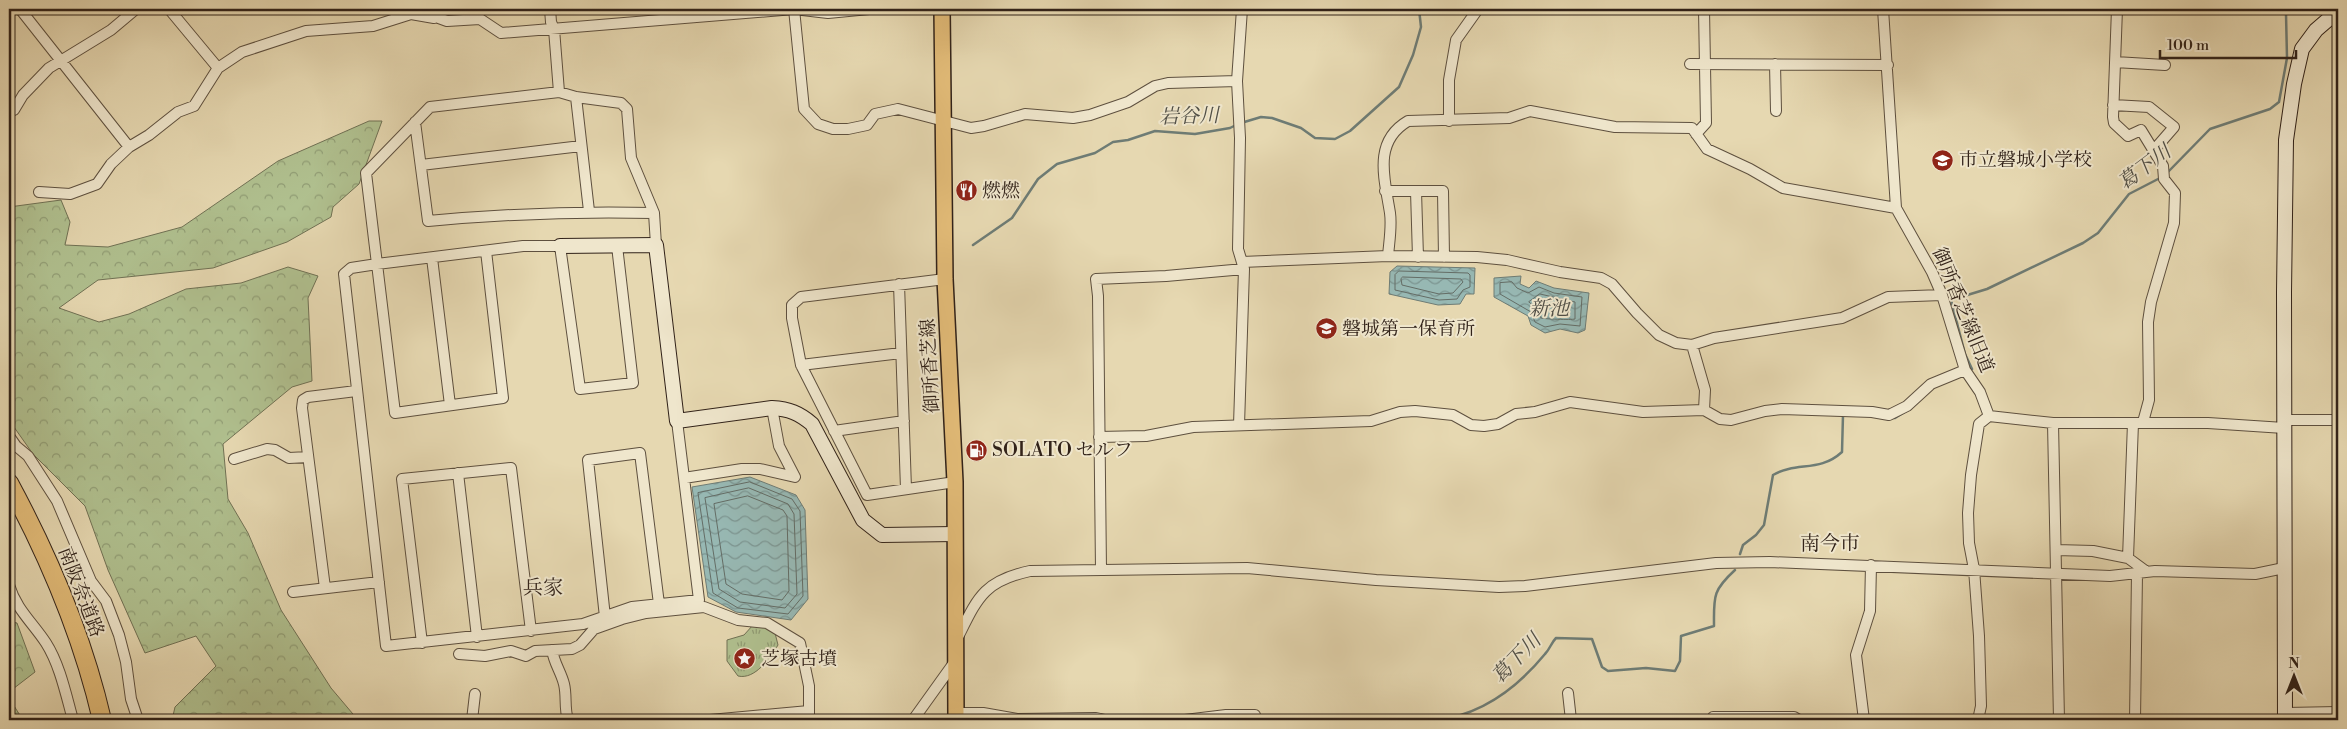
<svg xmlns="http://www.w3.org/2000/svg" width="2347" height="729" viewBox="0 0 2347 729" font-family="'Libre Bodoni','Noto Serif JP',serif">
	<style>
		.grass { fill: url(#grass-tufts); stroke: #707154 }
		.forest { fill: url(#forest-crowns); stroke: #707154 }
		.water { fill: url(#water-waves); stroke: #6e7c75 }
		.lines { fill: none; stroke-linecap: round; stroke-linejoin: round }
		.shore { stroke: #646d66; stroke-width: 1 }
		.stream { stroke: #6e7c75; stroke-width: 2.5 }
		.street-casing { stroke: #5e503f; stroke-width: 12 }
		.secondary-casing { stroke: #312219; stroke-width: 16 }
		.primary-casing { stroke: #312219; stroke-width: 18 }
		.highway-casing { stroke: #312219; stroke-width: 20 }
		.street { stroke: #efe6cc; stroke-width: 10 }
		.secondary { stroke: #efe6cc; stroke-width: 14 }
		.primary { stroke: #e3bc78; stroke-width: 15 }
		.highway { stroke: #e3bc78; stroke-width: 18 }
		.labels { text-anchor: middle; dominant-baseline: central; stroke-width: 4; stroke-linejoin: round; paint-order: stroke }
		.poi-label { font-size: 19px; fill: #312219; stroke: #efe6cc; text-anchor: start }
		.street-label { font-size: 19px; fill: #312219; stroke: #efe6cc }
		.water-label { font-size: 20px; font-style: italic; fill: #504f47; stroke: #efe6cc }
		.neighbourhood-label { font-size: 20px; fill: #312219; stroke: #efe6cc }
	</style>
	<defs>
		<pattern id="grass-tufts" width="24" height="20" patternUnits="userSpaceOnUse" patternTransform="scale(1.25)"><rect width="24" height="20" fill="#b0c08f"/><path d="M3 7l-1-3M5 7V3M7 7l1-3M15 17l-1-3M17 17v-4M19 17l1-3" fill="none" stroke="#909c74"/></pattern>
		<pattern id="forest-crowns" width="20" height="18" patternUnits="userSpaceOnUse" patternTransform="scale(1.25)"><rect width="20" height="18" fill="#b0c08f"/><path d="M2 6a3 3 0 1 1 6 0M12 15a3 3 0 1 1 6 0" fill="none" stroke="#909c74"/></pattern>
		<pattern id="water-waves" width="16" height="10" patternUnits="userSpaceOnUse" patternTransform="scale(1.25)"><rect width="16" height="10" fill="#97b8b3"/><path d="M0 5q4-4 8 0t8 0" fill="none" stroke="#7c9591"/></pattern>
	</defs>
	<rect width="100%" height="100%" fill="#e6d8b1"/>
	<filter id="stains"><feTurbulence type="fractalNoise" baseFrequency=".004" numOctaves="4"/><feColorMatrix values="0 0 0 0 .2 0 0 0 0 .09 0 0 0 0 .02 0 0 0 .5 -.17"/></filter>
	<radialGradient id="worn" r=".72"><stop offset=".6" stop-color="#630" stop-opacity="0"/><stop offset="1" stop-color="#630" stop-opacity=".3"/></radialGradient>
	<path class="grass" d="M753 625H762L775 633 778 645C770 658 755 680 738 676L727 661V640L744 635Z"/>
	<path class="forest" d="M369 121H382L359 184 333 207 331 217 287 242 213 268 98 280 59 308 99 322 129 314 186 289 241 283 288 267 318 276 308 298 312 381 292 387 223 444 228 499 248 533 281 610 331 688 358 720H172L175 707 216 666 196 636 145 653 108 570 85 506 33 454 9 420V207L61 200 70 222 65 245 108 247 182 227 278 161Z
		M9 621 17 623 35 672 9 692Z
		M9 698 23 720H9Z"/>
	<path class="water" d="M1397 266 1475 268 1474 294H1466L1460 304 1438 305 1389 294 1390 272Z
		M1521 276 1520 284 1529 288 1536 281 1554 288 1589 293 1585 330 1578 333 1560 329 1545 333 1531 325 1528 316 1494 297V278Z
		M750 477 796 495 805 510 808 599 791 620 736 612 708 597 692 487Z"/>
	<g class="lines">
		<path class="shore" d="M1399 271 1468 273 1470 275V287L1463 290 1457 299 1439 300 1395 290V275Z
			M1403 277 1461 279 1463 282 1453 293 1439 294 1402 285 1401 279Z
			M1512 282 1517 288 1528 293 1539 287 1554 293 1582 297 1580 326 1560 324 1545 327 1535 322 1531 312 1500 294V283Z
			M1540 294 1575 302V319C1571 320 1544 319 1541 318L1537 309 1529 302Z
			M750 482 792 499 800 511 803 596 788 614 738 608 713 593 698 493Z
			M749 488 788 504 794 514 797 594 785 608 740 602 719 589 705 498Z
			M748 496 783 510 787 516 789 591 782 600 742 594 726 584 714 504Z"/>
		<path class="stream" d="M1241 123 1261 117 1272 118 1301 128 1315 138 1335 139 1350 131 1399 87 1413 55 1421 27 1419 9
			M2167 173 2210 129 2270 109 2279 102 2287 58 2286 14 2300 9
			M973 245 1012 218 1038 179 1057 164 1095 153 1113 142 1128 140 1155 131 1195 134 1230 128 1236 125
			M1972 369 1965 354 1951 300 1987 289 2083 243 2098 233 2129 194 2160 178
			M1892 418H1895L1911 408
			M1740 554 1743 545 1756 535 1764 525 1773 475C1797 461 1819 473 1842 452L1843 415H1844
			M1436 720C1482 715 1517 688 1545 654 1550 649 1551 643 1556 638L1592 639 1602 667 1608 671 1646 668 1675 671 1680 661 1681 636 1714 626C1714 597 1712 591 1735 570"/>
		<defs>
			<path id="street" d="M20 9 129 147
				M169 9 218 68
				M550 9 551 22 554 29 559 92
				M794 9 804 109 818 124 833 129H848L867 125 875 114 898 109 971 128 984 126 1025 114 1073 118 1090 115 1128 102 1155 86 1168 83 1237 81
				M1883 9 1896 208 1932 272 1942 295 1965 370 1980 392 1989 416 2053 423H2208L2284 428
				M2117 9 2113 117 2114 123 2128 136 2141 130 2163 166 2164 179 2175 193 2174 223 2151 302 2148 322 2149 400 2143 422
				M2115 62 2165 65
				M1690 64 1888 65
				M1775 64 1776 111
				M576 97 589 211
				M2113 105 2149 107 2174 127 2154 150
				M14 110 23 95 49 68 111 30 136 9
				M1449 121V80L1456 40 1478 9
				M415 122 428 221C504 214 578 211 654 213
				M1696 134 1706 123 1704 9
				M421 165 581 146
				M1385 191H1443L1444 257
				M1416 191 1418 257
				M39 192 70 194 97 184 111 164 129 147 149 135 178 112 194 106 218 68 242 52 306 31 373 26 411 14 434 18 436 17 447 21 480 19 501 33 794 9 828 13 869 9
				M617 246 633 383 580 389 560 246H523L377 264 351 268 344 274 386 646 583 624 632 607 699 600 677 421
				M486 251 503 398 395 413 366 173 430 107 559 92 576 97 621 103 627 109 631 158 654 213 656 245
				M1388 256C1389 243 1392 227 1390 213 1385 180 1372 142 1408 121L1509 118 1530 111 1615 127 1692 128 1707 149 1750 169 1783 188 1896 208
				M432 258 450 405
				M1242 262 1388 256 1477 257 1507 260 1560 272 1601 278 1612 284 1637 313 1659 335 1676 343 1692 345 1714 338 1842 318 1888 297 1942 295
				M945 279 801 297 792 305V318L801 365 867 495 955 482
				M899 284 906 489
				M1692 345 1705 390 1704 410
				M801 365 901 353
				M2284 420H2338
				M2053 423 2059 720
				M1239 425 1244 269 1238 249 1240 138 1237 81 1242 9
				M834 431 904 421
				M9 436 16 446 28 456 57 501 91 581 106 601 119 635 126 662 131 699 138 720
				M1099 437 1146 436 1193 427 1371 421 1400 412 1415 411 1453 415 1471 425 1484 426 1498 424 1516 414 1535 412 1570 402 1643 412 1704 410 1720 419 1731 420 1765 411 1782 409 1872 412 1889 415 1907 406 1931 384 1965 370
				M234 459 267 449 275 450 289 458 308 457
				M458 473 477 637
				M684 478 742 469H760L795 477 779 446 772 408
				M2056 550 2093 551 2128 558 2147 572
				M2128 558 2133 423
				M1101 570 1098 296 1096 279 1166 276 1244 269
				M9 585C16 609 33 623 46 643 60 665 66 695 73 720
				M325 588 302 408 303 400 308 397 356 391
				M293 592 379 582
				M605 617 588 460 640 453 659 604
				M958 637C978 597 984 581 1030 571L1247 568 1376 580 1499 587 1525 586 1716 563 1770 562 2110 576 2155 571 2255 574 2284 568
				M422 643 402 479 511 468 531 631
				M552 650C554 663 561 672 564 684 567 696 564 708 568 720
				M459 654 485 656 511 651 526 656 535 651 572 649 580 645 594 629 622 619 646 613 704 607 738 620 767 623 800 643 809 686V720
				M1568 693 1571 720
				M956 713H983L1017 719 1096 718 1105 720
				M2285 713 2338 712
				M1713 717H1794L1799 720
				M472 720 475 694
				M710 720 809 711
				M913 720 956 660
				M1185 720 1226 715H1255V720
				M1864 720 1856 655 1870 611 1871 565
				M1978 720 1981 706 1979 636 1974 569 1969 543 1968 513 1971 475 1979 424 1989 416
				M2135 720 2137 573"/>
			<path id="secondary" d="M560 246 656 245 677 421 772 408C789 409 799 413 812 424L863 520 882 535 955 534
				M2285 720 2284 292 2286 140 2294 84 2302 49 2316 30 2338 11"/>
			<path id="primary" d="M942 9 945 279 955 482 956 720"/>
			<path id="highway" d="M9 483C49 557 83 638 102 720"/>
		</defs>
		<use href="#street" class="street-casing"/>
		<use href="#secondary" class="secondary-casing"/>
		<use href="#primary" class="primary-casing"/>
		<use href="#highway" class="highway-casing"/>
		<use href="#street" class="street"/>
		<use href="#secondary" class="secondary"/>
		<use href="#primary" class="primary"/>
		<use href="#highway" class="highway"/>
	</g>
	<defs>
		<symbol id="school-disc" viewBox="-11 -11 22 22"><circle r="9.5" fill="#8f2418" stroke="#efe6cc"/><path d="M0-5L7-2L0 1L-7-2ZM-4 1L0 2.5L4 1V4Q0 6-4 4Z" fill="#fff"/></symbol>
		<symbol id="restaurant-disc" viewBox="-11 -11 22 22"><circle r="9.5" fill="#8f2418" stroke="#efe6cc"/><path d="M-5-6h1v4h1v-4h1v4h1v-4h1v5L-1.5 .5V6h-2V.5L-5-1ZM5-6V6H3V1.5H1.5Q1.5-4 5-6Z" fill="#fff"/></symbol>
		<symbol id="fuel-disc" viewBox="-11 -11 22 22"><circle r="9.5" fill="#8f2418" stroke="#efe6cc"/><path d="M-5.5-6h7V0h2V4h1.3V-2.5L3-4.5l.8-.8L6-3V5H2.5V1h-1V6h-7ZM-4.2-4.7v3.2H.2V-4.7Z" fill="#fff"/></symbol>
		<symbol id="sight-disc" viewBox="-11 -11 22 22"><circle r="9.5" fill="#8f2418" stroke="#efe6cc"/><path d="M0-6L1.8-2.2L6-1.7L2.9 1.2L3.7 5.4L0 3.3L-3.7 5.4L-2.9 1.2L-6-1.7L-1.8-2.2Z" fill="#fff"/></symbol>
	</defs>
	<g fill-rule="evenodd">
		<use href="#school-disc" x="1930" y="148" width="25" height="25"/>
		<use href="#restaurant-disc" x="954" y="178" width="25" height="25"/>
		<use href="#school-disc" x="1314" y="316" width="25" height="25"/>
		<use href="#fuel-disc" x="964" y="438" width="25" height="25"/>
		<use href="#sight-disc" x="732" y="646" width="25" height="25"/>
	</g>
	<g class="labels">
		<g class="poi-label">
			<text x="1959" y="160">市立磐城小学校</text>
			<text x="982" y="191">燃燃</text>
			<text x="1342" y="329">磐城第一保育所</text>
			<text x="992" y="450">SOLATO セルフ</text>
			<text x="761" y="659">芝塚古墳</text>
		</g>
		<g class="street-label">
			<text transform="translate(1963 310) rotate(68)">御所香芝線旧道</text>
			<text transform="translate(930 366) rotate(-93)">御所香芝線</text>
			<text transform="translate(81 592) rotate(69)">南阪奈道路</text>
		</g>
		<g class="water-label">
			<text transform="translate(1189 117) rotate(-2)">岩谷川</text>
			<text transform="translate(2145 168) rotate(-37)">葛下川</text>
			<text x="1549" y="309">新池</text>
			<text transform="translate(1517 659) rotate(-46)">葛下川</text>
		</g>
		<g class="neighbourhood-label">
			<text x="1830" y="544">南今市</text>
			<text x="543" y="588">兵家</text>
		</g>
	</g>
	<rect width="2347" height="729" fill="none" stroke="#e6d8b1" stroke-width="30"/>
	<rect x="10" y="10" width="2327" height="709" fill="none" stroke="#312219" stroke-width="2.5"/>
	<rect x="15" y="15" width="2317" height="699" fill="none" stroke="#312219"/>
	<g transform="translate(2294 676)" stroke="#efe6cc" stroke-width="4" paint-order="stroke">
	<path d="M0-4L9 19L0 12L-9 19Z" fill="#312219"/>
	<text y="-8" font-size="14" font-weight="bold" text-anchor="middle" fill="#312219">N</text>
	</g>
	<path d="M2160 50v8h136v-8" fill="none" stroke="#312219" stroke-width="2.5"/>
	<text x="2167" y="50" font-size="15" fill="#312219" stroke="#efe6cc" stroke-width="4" paint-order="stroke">100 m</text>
	<rect width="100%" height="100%" filter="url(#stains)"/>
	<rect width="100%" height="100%" fill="url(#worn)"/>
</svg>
